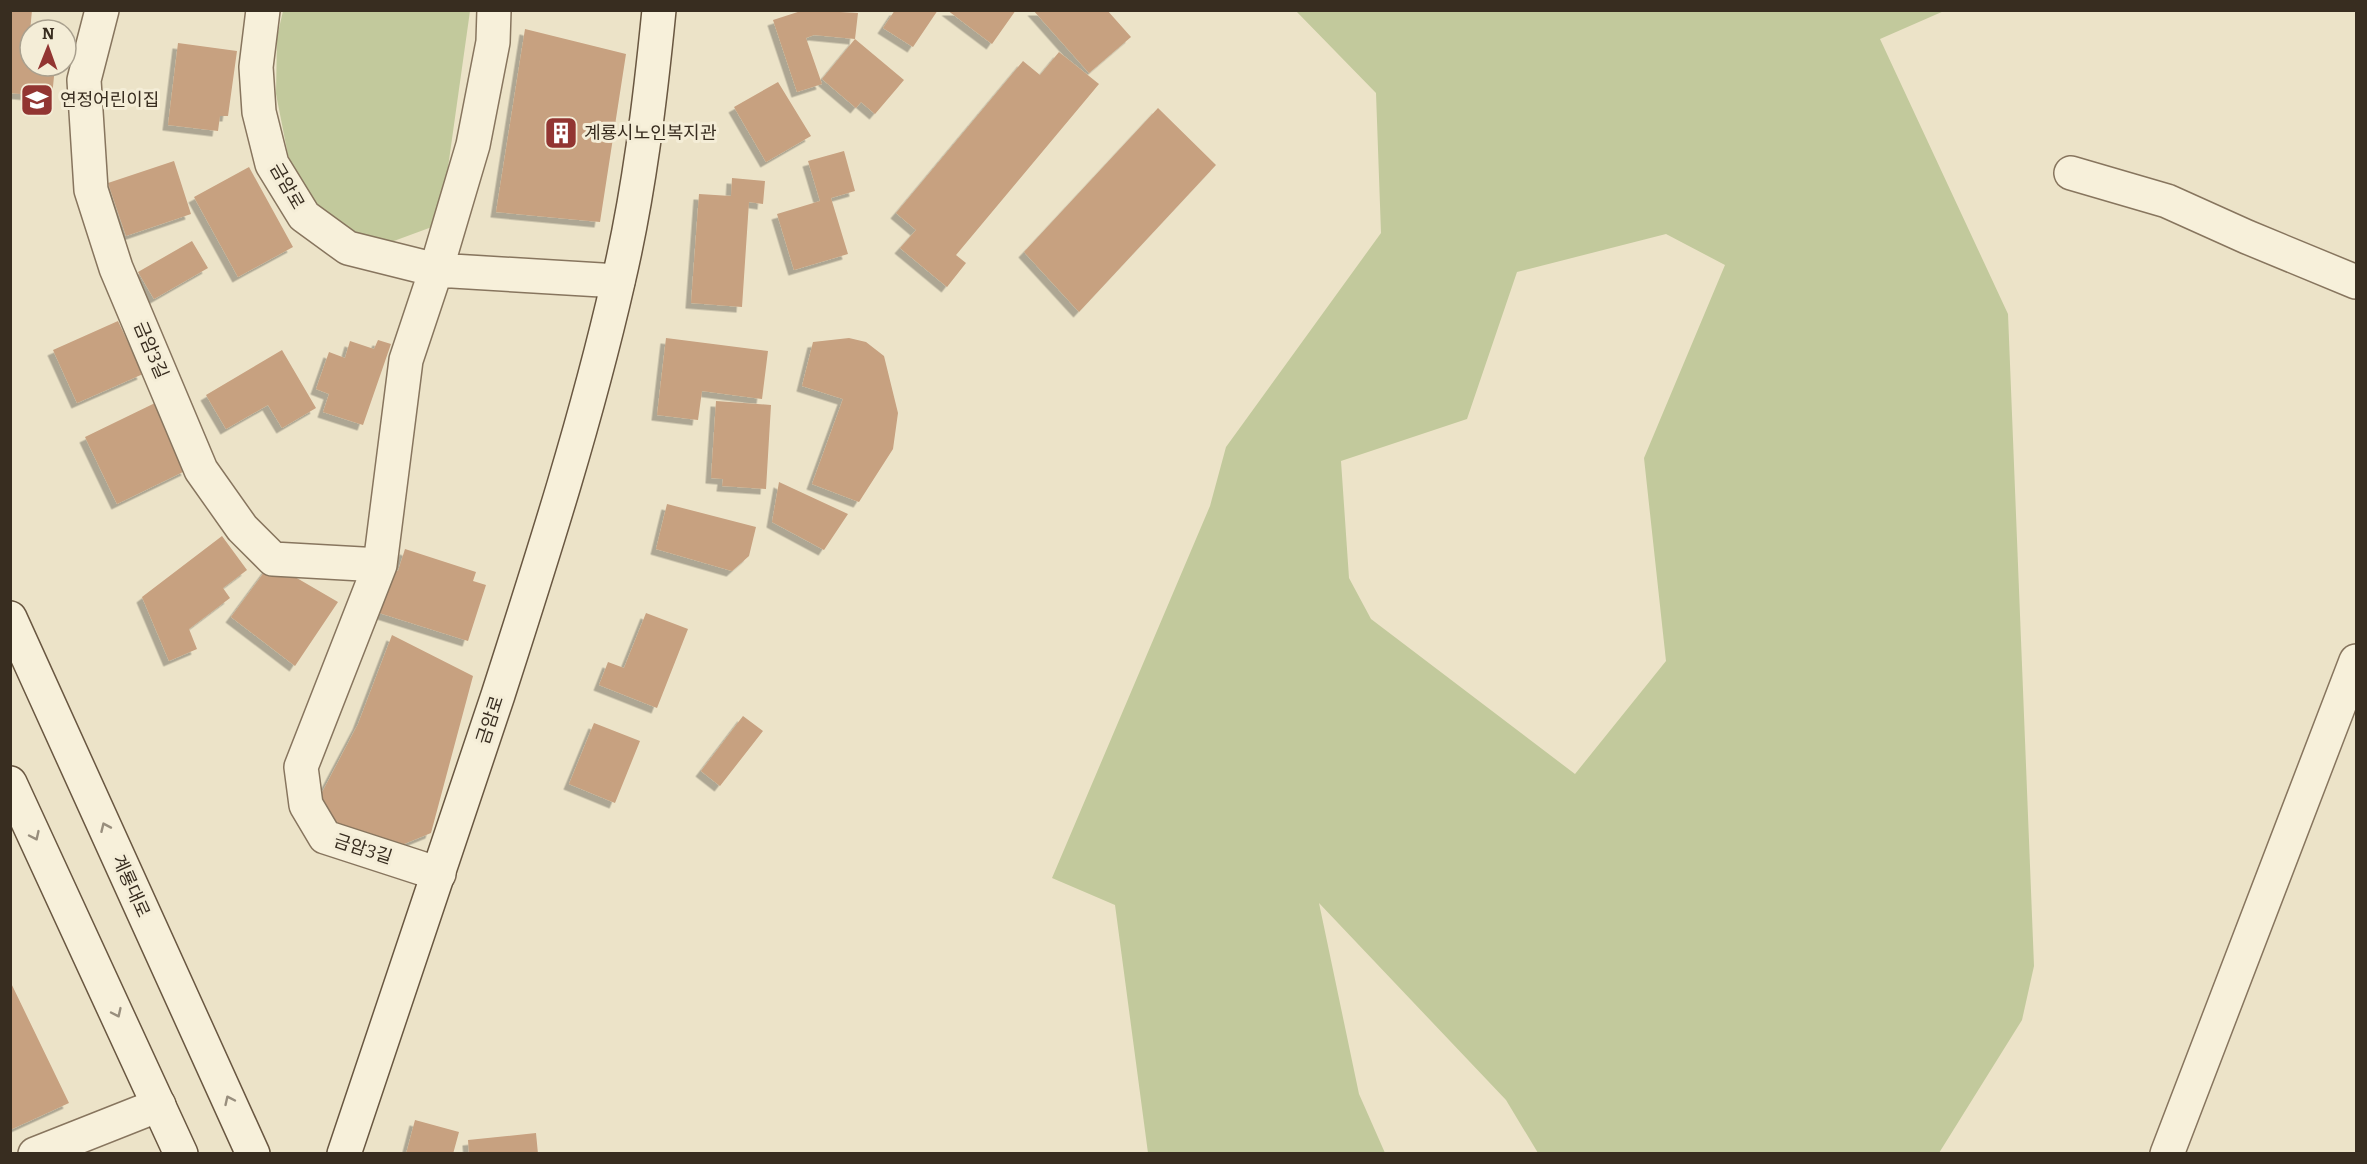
<svg xmlns="http://www.w3.org/2000/svg" width="2367" height="1164" viewBox="0 0 2367 1164" font-family="Bitter,'Noto Sans KR',serif">
	<style>
		.green { fill: #c2c99c; fill-rule: evenodd }
		.building { fill: #c7a180; filter: url(#shadow) }
		.lines { fill: none; stroke-linecap: round; stroke-linejoin: round }
		.street-casing { stroke: #87755e; stroke-width: 36 }
		.secondary-casing { stroke: #695741; stroke-width: 36 }
		.street { stroke: #f7f0da; stroke-width: 33 }
		.secondary { stroke: #f7f0da; stroke-width: 33 }
		.oneway { stroke: #988e7d }
		.labels { text-anchor: middle; dominant-baseline: central; stroke-width: 6; stroke-linejoin: round; paint-order: stroke }
		.poi-label { font-size: 18px; fill: #382d20; stroke: #f4edd7; text-anchor: start }
		.street-label { font-size: 18px; fill: #382d20; stroke: #f4edd7 }
	</style>
	<defs>
		<filter id="shadow"><feDropShadow dx="-5.5" dy="5.5" stdDeviation="0" flood-color="#0004"/></filter>
	</defs>
	<rect width="100%" height="100%" fill="#ece3c8"/>
	<path class="green" d="M283 11H470L440 224 383 245 364 239 307 198 288 155 276 94 277 37Z
		M1296 11H1944L1880 39 2008 314 2034 966 2022 1020 1939 1153H1538L1506 1100 1319 903 1359 1094 1385 1153H1148L1115 905 1052 878 1210 506 1226 447 1381 233 1376 93ZM1666 234 1725 265 1644 458 1666 661 1575 774 1371 619 1349 578 1341 461 1467 419 1517 272Z"/>
	<path class="building" d="M10 10H32L28 54 30 66H55L52 97 10 93Z
		M804 10 858 13 855 39 814 35 806 38 822 84 797 92 773 20Z
		M895 10H938L913 47 883 28Z
		M947 10H1016L992 44Z
		M1033 10H1107L1131 37 1089 73Z
		M525 29 626 54 600 222 496 212Z
		M855 39 904 80 875 114 861 102 856 108 822 79Z
		M178 43 237 51 228 116H220L218 131 168 125Z
		M1059 52 1099 84 956 255 966 263 947 287 900 248 916 230 896 213 1023 61 1040 75Z
		M778 82 811 136 766 162 734 107Z
		M1158 108 1216 165 1079 312 1024 252Z
		M844 151 855 191 831 198 848 254 794 270 777 214 820 201 808 161Z
		M174 161 191 214 126 236 108 183Z
		M249 167 293 247 238 277 194 197Z
		M732 178 765 181 763 204 749 202 742 307 691 303 699 194 731 196Z
		M192 241 208 268 154 299 138 272Z
		M118 321 143 374 77 403 53 350Z
		M666 338 768 351 762 399 702 391 698 420 657 415Z
		M849 338 866 342 884 356 898 413 893 449 859 502 812 484 843 399 802 386 813 342Z
		M378 340 391 344 363 425 323 412 329 394 316 389 329 352 345 358 350 341 374 349Z
		M282 350 316 408 282 428 268 405 226 429 206 395Z
		M716 401 771 405 766 489 722 486 723 479 711 478Z
		M155 403 187 470 117 504 85 437Z
		M779 482 848 514 824 550 772 522Z
		M667 504 756 527 749 556 732 571 656 549Z
		M222 536 247 570 223 588 230 598 189 629 197 649 169 661 142 597Z
		M405 549 476 572 473 581 486 585 468 641 373 611 387 567 398 571Z
		M271 563 338 602 295 666 231 617Z
		M646 613 688 629 657 708 599 685 608 662 624 668Z
		M392 635 473 676 431 833 404 844 330 828 318 800 358 724Z
		M743 716 763 731 720 786 701 771Z
		M594 723 640 741 615 803 569 784Z
		M10 981 69 1103 10 1130Z
		M415 1120 459 1132 453 1154H406Z
		M536 1133 538 1154H469L468 1140Z"/>
	<g class="lines">
		<defs>
			<path id="street" d="M102 10 84 80 91 190 116 268 201 470 242 528 273 559 380 565
				M263 10 256 67 259 112 272 164 304 216 348 248 436 270 618 281
				M2071 173 2167 201 2247 237 2356 282
				M439 874 325 837 306 805 301 767 380 565 406 360 436 270 473 145 493 42 494 10
				M35 1154 159 1105
				M2167 1154 2356 661"/>
			<path id="secondary" d="M10 618 253 1154
				M10 783 181 1154
				M344 1154C396 1001 448 848 498 695 542 558 586 422 618 282 639 193 650 101 659 10"/>
		</defs>
		<use href="#street" class="street-casing"/>
		<use href="#secondary" class="secondary-casing"/>
		<use href="#street" class="street"/>
		<use href="#secondary" class="secondary"/>
	</g>
	<defs><path id="oneway-chevron" d="M-2-3.5L2.5 0L-2 3.5" fill="none" stroke-width="1.6" stroke-linecap="round" stroke-linejoin="round" transform="scale(1.5)"/></defs>
	<g class="oneway">
		<use href="#oneway-chevron" transform="translate(105 827) rotate(-114)"/>
		<use href="#oneway-chevron" transform="translate(35 836) rotate(65)"/>
		<use href="#oneway-chevron" transform="translate(117 1013) rotate(65)"/>
		<use href="#oneway-chevron" transform="translate(229 1100) rotate(-115)"/>
	</g>
	<defs>
		<symbol id="school-square" viewBox="-11 -11 22 22"><rect x="-9" y="-9" width="18" height="18" rx="4" fill="#923532" stroke="#f4edd7"/><path d="M0-5L7-2L0 1L-7-2ZM-4 1L0 2.5L4 1V4Q0 6-4 4Z" fill="#fff"/></symbol>
		<symbol id="building-square" viewBox="-11 -11 22 22"><rect x="-9" y="-9" width="18" height="18" rx="4" fill="#923532" stroke="#f4edd7"/><path d="M-4-6H4V6H1V3H-1V6H-4ZM-2.5-4.3h1.7v1.8h-1.7ZM.8-4.3h1.7v1.8H.8ZM-2.5-1h1.7V.8h-1.7ZM.8-1h1.7V.8H.8Z" fill="#fff"/></symbol>
	</defs>
	<g fill-rule="evenodd">
		<use href="#school-square" x="18" y="81" width="38" height="38"/>
		<use href="#building-square" x="542" y="114" width="38" height="38"/>
	</g>
	<g class="labels">
		<g class="poi-label">
			<text x="60" y="100">연정어린이집</text>
			<text x="584" y="133">계룡시노인복지관</text>
		</g>
		<g class="street-label">
			<text transform="translate(287 186) rotate(60)">금암로</text>
			<text transform="translate(151 350) rotate(67)">금암3길</text>
			<text transform="translate(490 720) rotate(-72)">금암로</text>
			<text transform="translate(363 849) rotate(18)">금암3길</text>
			<text transform="translate(131 886) rotate(66)">계룡대로</text>
		</g>
	</g>
	<rect width="2367" height="1164" fill="none" stroke="#382d20" stroke-width="24"/>
	<g transform="translate(48 48) rotate(1)"><circle r="28" fill="#f4edd7" stroke="#a9a08e" stroke-width="1.5"/>
	<path d="M0-4.5L10 22L0 15L-10 22Z" fill="#923532"/>
	<text y="-9" font-size="16" font-weight="bold" text-anchor="middle" fill="#382d20">N</text>
	</g>
</svg>
